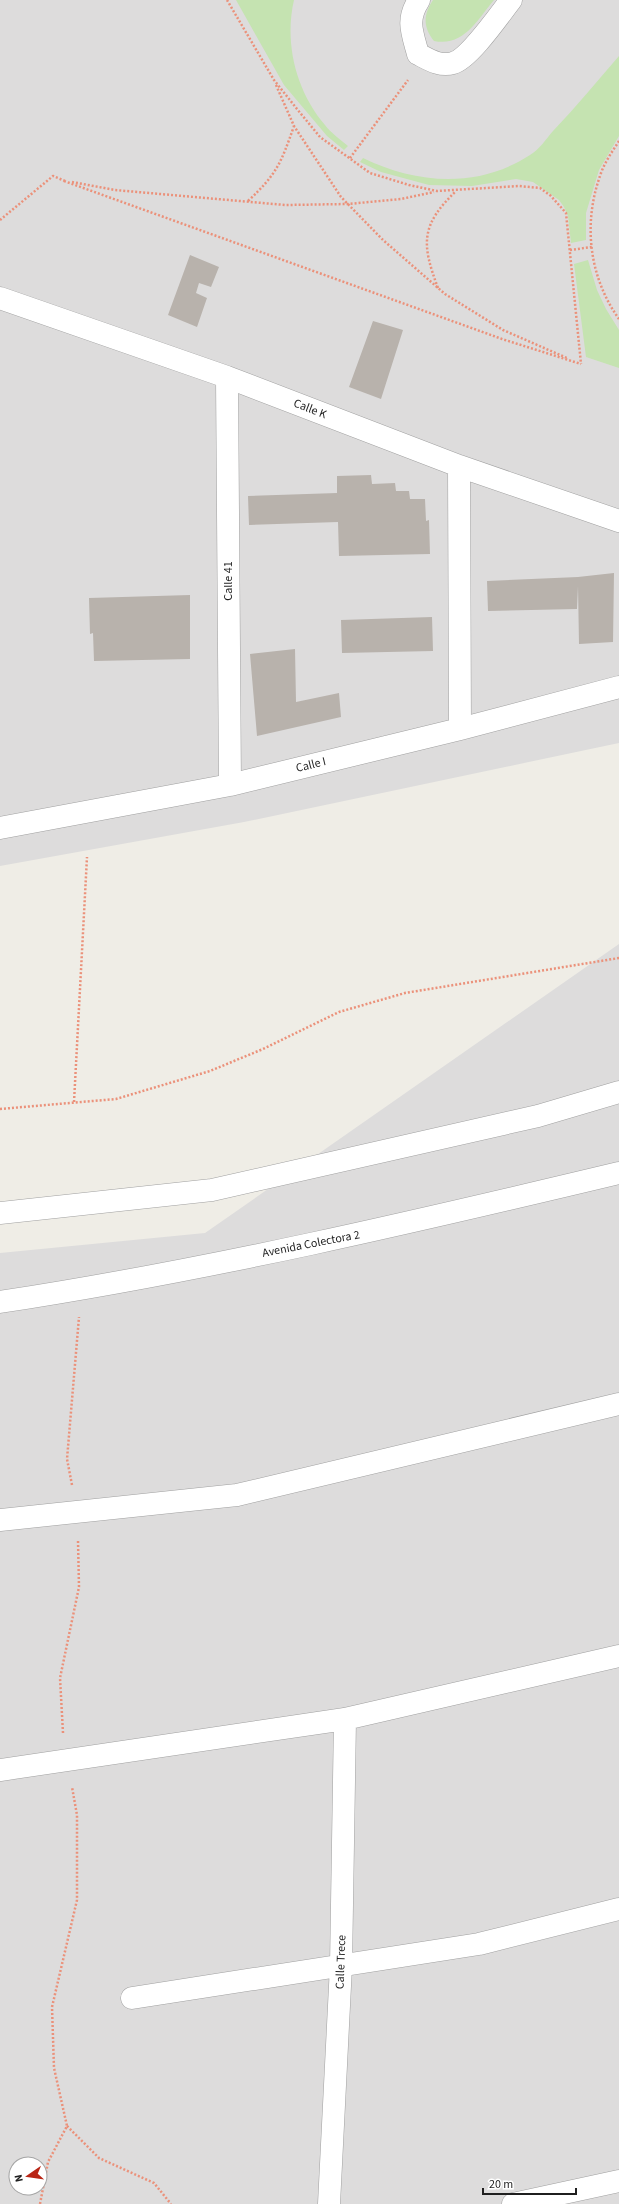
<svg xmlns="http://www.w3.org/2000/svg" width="619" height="2204" viewBox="0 0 619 2204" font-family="'Source Sans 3',sans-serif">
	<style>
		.residential { fill: #dddcdc; fill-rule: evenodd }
		.grass { fill: #c5e3b1 }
		.building { fill: #b8b2ac }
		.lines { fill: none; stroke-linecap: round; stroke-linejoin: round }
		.minor-casing { stroke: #a0a0a0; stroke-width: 23 }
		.path { stroke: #eb917a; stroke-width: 2.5; stroke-dasharray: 2 2; stroke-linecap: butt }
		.minor { stroke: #fff; stroke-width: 22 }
		.labels { text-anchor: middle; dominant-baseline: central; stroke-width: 3; stroke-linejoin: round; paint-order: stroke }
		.street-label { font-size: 12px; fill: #1f1f1f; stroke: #fff }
	</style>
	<rect width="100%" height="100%" fill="#efede6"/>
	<path class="residential" d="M0 0H619V743L244 822 0 866Z
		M619 944V2204H0V1253L205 1233ZM16 2164H40V2188H16Z"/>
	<path class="grass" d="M236 0H294C284 43 296 91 325 125 331 133 340 139 348 146L344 150 327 136 284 85Z
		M433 0H494C477 20 464 47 434 41 423 27 423 15 433 0Z
		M619 56V136L599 170 586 213V240L571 243 568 216 564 207 559 200 533 182 516 179 472 186 429 185 381 172 360 162 363 158C416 184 478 189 530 155 539 150 546 139 553 131 576 107 597 81 619 56Z
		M588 260 597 290 606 309 619 330V368L586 357 574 264Z"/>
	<path class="building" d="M190 255 219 267 211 287 199 283 196 293 207 298 197 327 168 315Z
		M373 321 403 330 381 399 349 387Z
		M371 475 372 484 395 483 396 491H409L410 499H425L426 521 429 520 430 554 339 556 338 522 249 525 248 496 337 493V476Z
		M614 573 613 642 579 644 578 586 577 609 488 611 487 581 578 577Z
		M190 595V659L94 661 93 633 90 634 89 598Z
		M432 617 433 651 342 653 341 620Z
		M295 649 296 702 339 693 341 717 257 736 250 654Z"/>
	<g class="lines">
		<defs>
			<path id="minor" d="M419 0C406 20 412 32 418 54 428 59 440 67 453 63 469 59 500 14 511 0
				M0 298 227 377 459 466 619 521
				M227 377 230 785
				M459 466 460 729
				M0 828 230 785 460 729 619 687
				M0 1213 212 1190 538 1116 619 1092
				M0 1302C209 1270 414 1222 619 1173
				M0 1520 237 1495 619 1404
				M0 1770 345 1719 619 1656
				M132 1998 479 1944 619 1909
				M329 2204 341 1966 345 1719
				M513 2204 619 2181"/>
		</defs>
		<use href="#minor" class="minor-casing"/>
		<path class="path" d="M227 0 274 80 297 109 320 137 370 173 409 185 437 191 519 186 540 188 551 196 566 213 581 364
			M276 85 294 126 341 197 383 240 445 294 503 330 567 358
			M619 141C612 152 604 163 600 176 583 224 589 277 619 319
			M350 158 408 80
			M64 181 502 339 581 364
			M72 182 115 190 285 205 348 204 401 199 434 192
			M248 201C277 174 281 163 294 126
			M0 220 53 176 65 181
			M570 250 592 247
			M438 288C421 243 421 225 456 191
			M74 1102 87 857
			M0 1109 116 1099 210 1071 263 1049 339 1012 405 993 619 958
			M72 1485 67 1459 79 1317
			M63 1733 60 1678 79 1587 78 1540
			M67 2126 99 2158 154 2183 171 2204
			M40 2204 48 2162 67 2126 54 2068 52 2007 77 1900V1815L72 1787"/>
		<use href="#minor" class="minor"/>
	</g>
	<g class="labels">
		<g class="street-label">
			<text transform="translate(310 409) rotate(21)">Calle K</text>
			<text transform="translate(228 581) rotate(-90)">Calle 41</text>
			<text transform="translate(311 765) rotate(-14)">Calle I</text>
			<text transform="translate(311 1244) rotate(-11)">Avenida Colectora 2</text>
			<text transform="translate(341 1962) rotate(-88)">Calle Trece</text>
		</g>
	</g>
	<g transform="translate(28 2176) rotate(257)"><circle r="19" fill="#ffffff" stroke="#a5a5a5"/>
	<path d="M0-3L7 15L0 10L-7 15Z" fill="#b92515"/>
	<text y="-6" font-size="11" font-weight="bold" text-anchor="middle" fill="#1f1f1f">N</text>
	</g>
	<path d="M483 2188v6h93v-6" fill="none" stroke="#1f1f1f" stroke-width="2"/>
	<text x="489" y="2188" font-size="12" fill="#1f1f1f" stroke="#ffffff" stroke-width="3" paint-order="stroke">20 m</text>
</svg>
